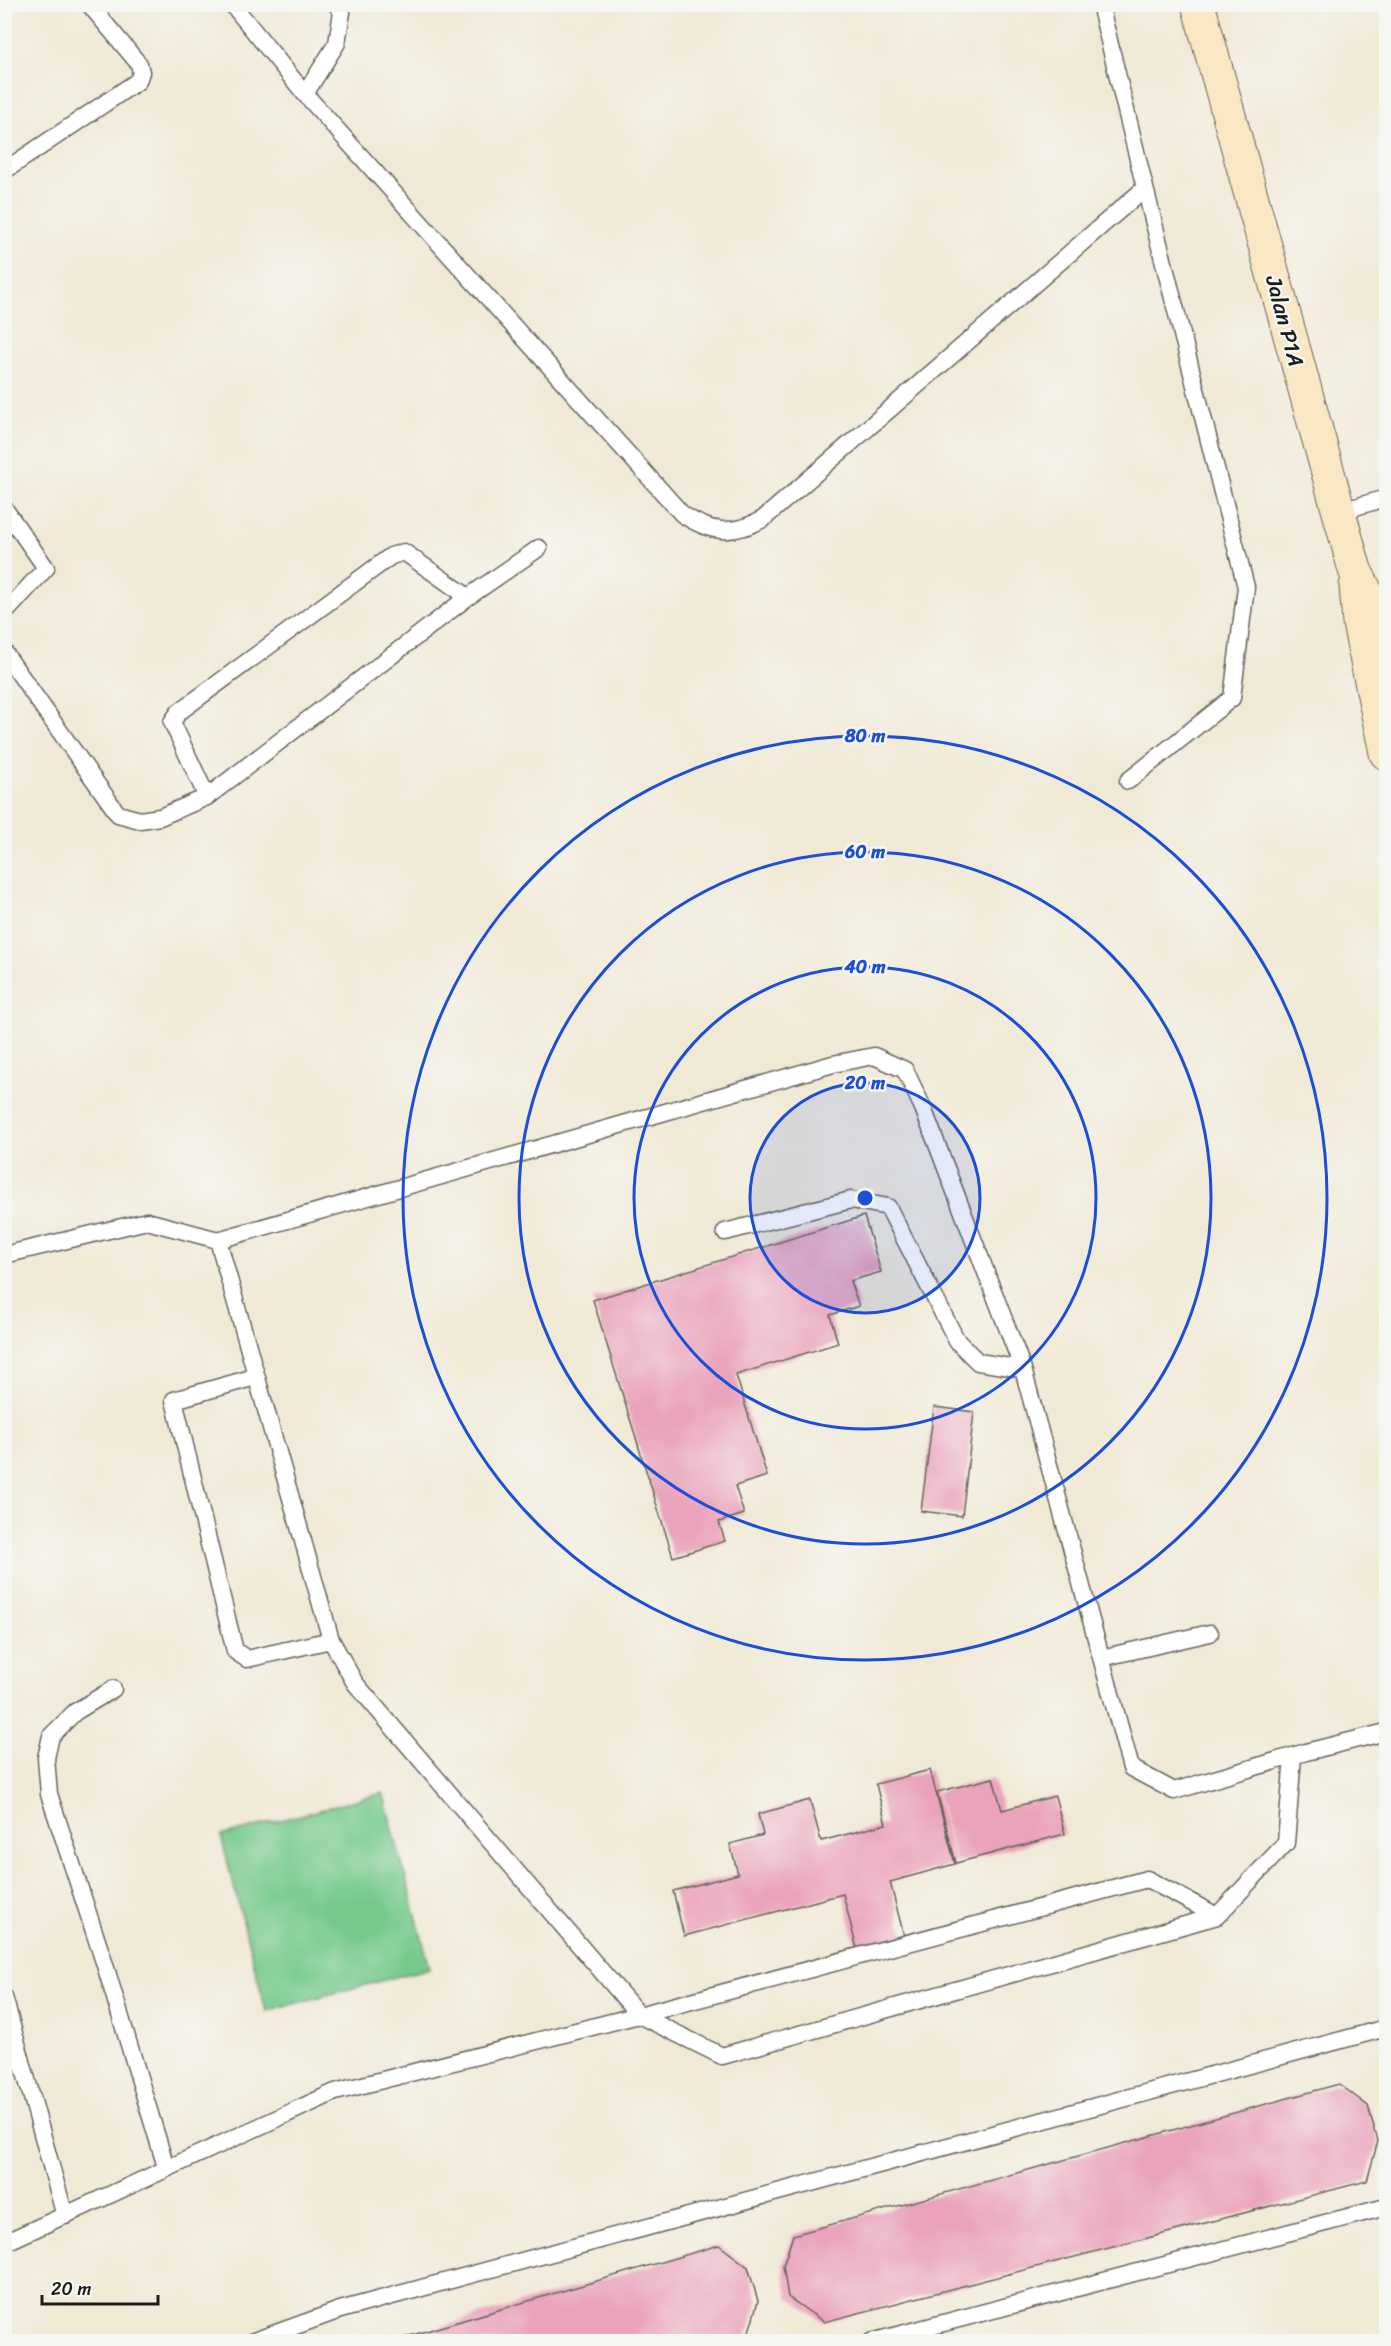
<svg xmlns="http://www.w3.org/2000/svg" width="1391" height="2346" viewBox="0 0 1391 2346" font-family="Sriracha,sans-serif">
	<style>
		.green { fill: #75c98c; stroke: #487254; stroke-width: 1.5 }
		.building { fill: #eaa3bb }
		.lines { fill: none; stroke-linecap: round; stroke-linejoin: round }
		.lane-casing { stroke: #66645d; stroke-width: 19 }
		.secondary-casing { stroke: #66645d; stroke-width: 35 }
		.lane { stroke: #fff; stroke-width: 16 }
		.secondary { stroke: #fae7c3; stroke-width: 33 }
		.ring { fill: none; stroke: #1d4ed8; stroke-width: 3 }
		.labels { text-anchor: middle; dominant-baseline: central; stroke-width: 5; stroke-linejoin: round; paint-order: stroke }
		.street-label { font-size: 22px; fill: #1c1c1c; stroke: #f6f6f2 }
		.centre { fill: #1d4ed8; stroke: #f6f6f2; stroke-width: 3 }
		.ring-label { font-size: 18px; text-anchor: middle; font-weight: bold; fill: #1d4ed8; stroke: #f6f6f2; stroke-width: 5; stroke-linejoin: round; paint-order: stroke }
	</style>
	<rect width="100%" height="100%" fill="#f6f6f2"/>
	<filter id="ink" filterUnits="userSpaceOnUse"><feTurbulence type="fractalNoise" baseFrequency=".0167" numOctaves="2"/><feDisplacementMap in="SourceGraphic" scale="12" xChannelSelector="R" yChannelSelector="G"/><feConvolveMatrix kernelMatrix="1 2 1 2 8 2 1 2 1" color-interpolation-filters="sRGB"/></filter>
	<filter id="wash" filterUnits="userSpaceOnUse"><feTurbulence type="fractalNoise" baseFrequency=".008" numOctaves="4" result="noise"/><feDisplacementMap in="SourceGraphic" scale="24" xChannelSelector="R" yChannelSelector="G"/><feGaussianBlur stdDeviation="1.35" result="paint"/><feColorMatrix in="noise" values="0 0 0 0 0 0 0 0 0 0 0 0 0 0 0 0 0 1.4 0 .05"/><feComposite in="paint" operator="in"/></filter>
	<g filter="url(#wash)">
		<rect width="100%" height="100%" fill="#f0e9d5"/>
		<path class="green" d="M383 1793 430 1968 266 2011 221 1836Z"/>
		<g id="blocks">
			<path class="building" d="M864 1216 881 1272 850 1281 859 1306 830 1315 838 1343 736 1375 767 1476 735 1486 744 1514 719 1522 725 1541 673 1557 593 1300Z
				M934 1407 974 1412 962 1516 921 1511Z
				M930 1770 955 1864 890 1882 904 1936 857 1949 843 1894 684 1936 673 1891 738 1874 730 1844 763 1835 758 1814 810 1800 821 1841 886 1824 876 1784Z
				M993 1778 1002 1810 1055 1796 1065 1834 956 1863 937 1792Z
				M1339 2084 1368 2106 1378 2141 1367 2181 824 2322 788 2297 783 2266 793 2235Z
				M719 2245 748 2267 758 2301 746 2342H389Z"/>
		</g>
	</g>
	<g filter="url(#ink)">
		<use href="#blocks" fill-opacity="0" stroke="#66645d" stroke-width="1.5"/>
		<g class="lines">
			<defs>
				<path id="lane" d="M232 4 305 94 682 514C710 533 732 536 763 519L1145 188 1100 4
					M305 94 337 43 342 12 336 4
					M4 171 138 81 141 72 139 64 89 4
					M4 508 46 568 4 614
					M1338 512 1386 498
					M4 652 118 814 140 820 160 817 207 797 468 597 539 548
					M1128 781 1232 698 1246 587 1145 188
					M207 797 172 722 179 712 391 556 404 552 468 597
					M725 1232 851 1200 888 1207 957 1341 978 1362 1023 1369
					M218 1240 331 1640 355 1683 639 2015 722 2056 1217 1916 1286 1843 1293 1756
					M4 1255 147 1221 218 1240 833 1064 874 1056 905 1070 923 1108 1023 1369 1131 1768 1174 1791 1306 1752 1386 1732
					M255 1377 174 1400 235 1651 247 1659 331 1640
					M1101 1658 1210 1633
					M113 1689 75 1712 51 1736 46 1758 49 1794 105 1965 166 2167
					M4 1997 65 2216
					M4 2243 335 2092 639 2015 1147 1879 1217 1916
					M251 2342 340 2310 1386 2028
					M871 2342 1386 2207"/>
				<path id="secondary" d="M1198 4 1355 570 1386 632
					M1356 586 1359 623 1386 753"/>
			</defs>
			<use href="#lane" class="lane-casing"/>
			<use href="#secondary" class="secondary-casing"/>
			<use href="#lane" class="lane"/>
			<use href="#secondary" class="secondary"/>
		</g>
	</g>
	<circle cx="865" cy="1198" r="115" fill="#1d4ed8" fill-opacity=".12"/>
	<g class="ring">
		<circle cx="865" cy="1198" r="115"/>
		<circle cx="865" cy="1198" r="231"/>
		<circle cx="865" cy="1198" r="346"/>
		<circle cx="865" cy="1198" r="462"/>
	</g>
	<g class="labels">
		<g class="street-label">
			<text transform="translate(1285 321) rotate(75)">Jalan P1A</text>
		</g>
	</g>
	<circle cx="865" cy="1198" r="9" class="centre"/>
	<g class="ring-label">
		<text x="865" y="742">80 m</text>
		<text x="865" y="858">60 m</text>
		<text x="865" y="973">40 m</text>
		<text x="865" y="1089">20 m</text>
	</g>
	<rect width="1391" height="2346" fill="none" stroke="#f6f6f2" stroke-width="24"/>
	<path d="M42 2295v9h116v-9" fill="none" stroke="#1c1c1c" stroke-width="3"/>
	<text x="51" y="2295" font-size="18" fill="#1c1c1c" stroke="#f6f6f2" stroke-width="4.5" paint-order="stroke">20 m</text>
</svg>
